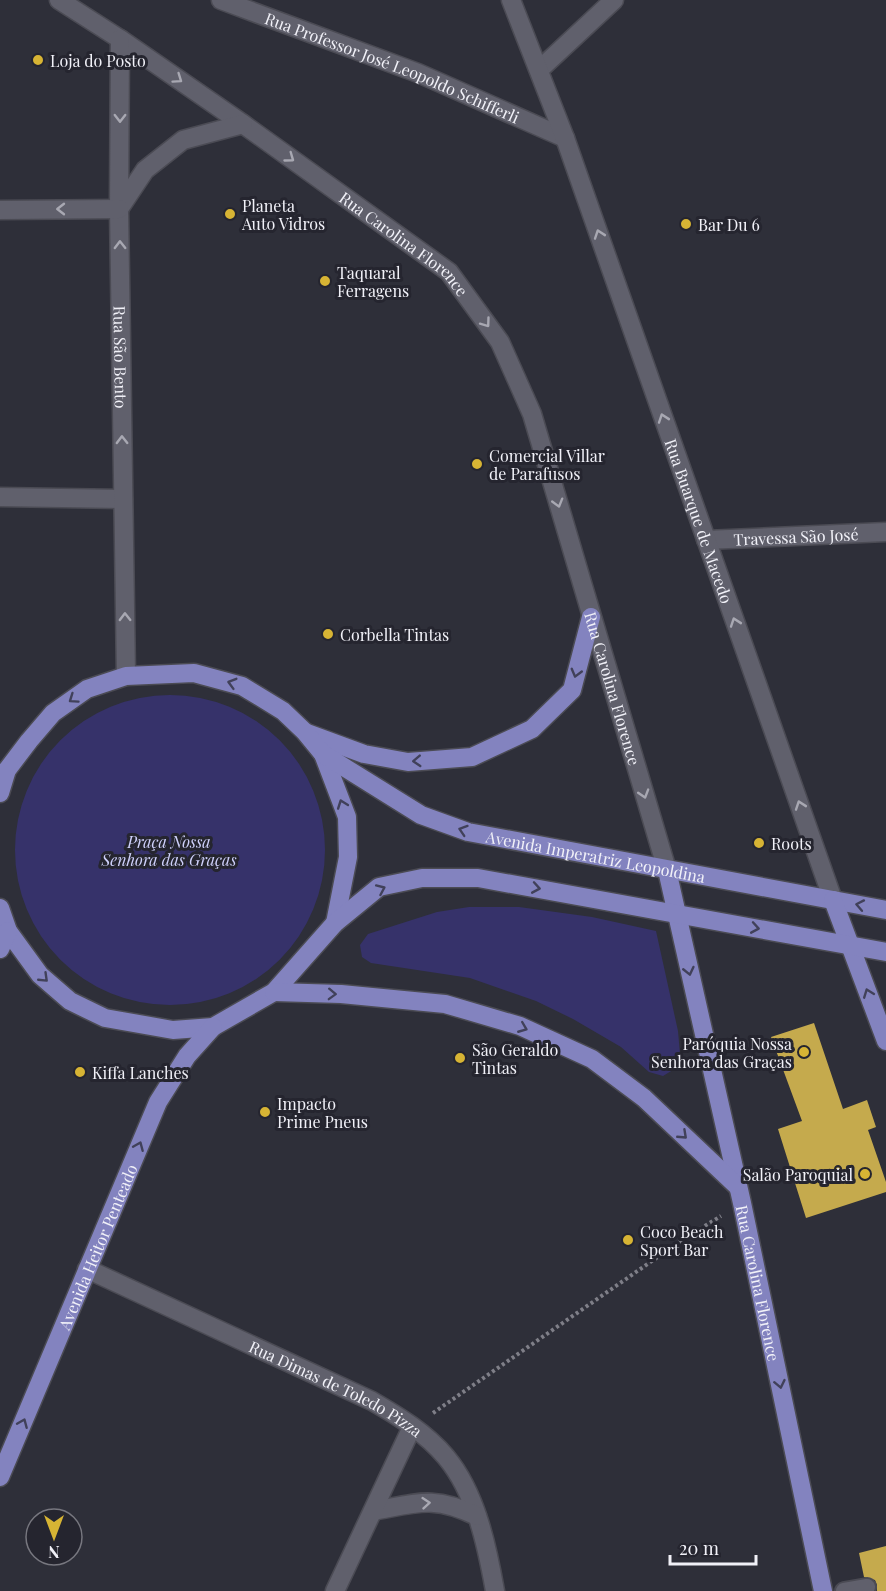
<svg xmlns="http://www.w3.org/2000/svg" width="886" height="1591" viewBox="0 0 886 1591" font-family="'Playfair Display',serif">
	<style>
		.green { fill: #36326a }
		.building { fill: #c5aa4d }
		.lines { fill: none; stroke-linecap: round; stroke-linejoin: round }
		.lane-casing { stroke: #4b4b54; stroke-width: 20 }
		.street-casing { stroke: #4b4b54; stroke-width: 21 }
		.secondary-casing { stroke: #4b4b54; stroke-width: 21 }
		.primary-casing { stroke: #4b4b54; stroke-width: 21 }
		.path { stroke: #7f7f88; stroke-width: 4; stroke-dasharray: 3 3; stroke-linecap: butt }
		.lane { stroke: #60606c; stroke-width: 16 }
		.street { stroke: #60606c; stroke-width: 18 }
		.secondary { stroke: #60606c; stroke-width: 18 }
		.primary { stroke: #8383bf; stroke-width: 18 }
		.oneway { stroke: #a8a8b2 }
		.oneway2 { stroke: #41415a }
		.poi-dot { fill: #d7b434; stroke: #25252f; stroke-width: 2 }
		.labels { text-anchor: middle; dominant-baseline: central; stroke-width: 6; stroke-linejoin: round; paint-order: stroke }
		.poi-label { font-size: 16px; fill: #f1f1f8; stroke: #25252f; text-anchor: start }
		.street-label { font-size: 16px; fill: #f1f1f8; stroke: #25252f }
		.park-label { font-size: 16px; font-style: italic; fill: #cfd1fb; stroke: #25252f }
	</style>
	<rect width="100%" height="100%" fill="#2e2f39"/>
	<path class="green" d="M15 850a155 155 0 1 1 310 0a155 155 0 1 1-310 0Z
		M469 907H519L592 917 656 931 678 1031 680 1054 676 1068 663 1076 649 1072 621 1047 573 1019 536 1001 470 978 371 963 362 957 360 945 368 934 437 912Z"/>
	<path class="building" d="M814 1023 843 1109 867 1100 876 1127 868 1130 886 1182V1192L806 1218 778 1129 802 1121 771 1037Z
		M886 1546V1591H877V1585L875 1580 864 1577 859 1553Z"/>
	<g class="lines">
		<defs>
			<path id="lane" d="M844 1591 867 1587"/>
			<g id="street">
				<path id="s1" d="M221 0 418 73 565 138"/>
				<path d="M539 70 614 0"/>
				<path d="M0 497 123 499"/>
				<path id="s2" d="M706 540 886 532"/>
				<path id="s3" d="M87 1269 372 1401C398 1416 426 1433 446 1457 476 1493 487 1546 495 1591"/>
				<path d="M373 1511C417 1503 434 1495 477 1516"/>
				<path d="M335 1591 412 1427"/>
			</g>
			<g id="secondary">
				<path id="s4" d="M59 0 120 39 243 124 449 272 500 342 532 414 667 870"/>
				<path id="s5" d="M511 0 565 138 833 900"/>
				<path id="s6" d="M120 39 119 209 126 676"/>
				<path d="M119 209 145 170 183 140 243 124"/>
				<path d="M0 210 119 209"/>
			</g>
			<g id="primary">
				<path d="M307 733 364 754 408 762 472 757 532 729 572 690 591 617"/>
				<path d="M323 754 347 817 348 857 335 923"/>
				<path id="s7" d="M0 793 7 770 29 741 53 713 87 689 126 676 194 673 242 686 283 711 305 732 323 754 421 815 468 832 886 910"/>
				<path id="s8" d="M667 870 742 1203 823 1591"/>
				<path d="M833 900 886 1041"/>
				<path d="M0 908 8 931 40 975 70 1001 105 1018 173 1030 213 1027 274 992 335 923 379 887 422 878H478L886 952"/>
				<path d="M0 949 8 931"/>
				<path d="M274 992 341 994 445 1004 520 1026 592 1059 644 1098 737 1186"/>
				<path id="s9" d="M0 1477 158 1102 187 1056 213 1027"/>
			</g>
		</defs>
		<use href="#lane" class="lane-casing"/>
		<use href="#street" class="street-casing"/>
		<use href="#secondary" class="secondary-casing"/>
		<use href="#primary" class="primary-casing"/>
		<path class="path" d="M433 1413 685 1238 721 1216"/>
		<use href="#lane" class="lane"/>
		<use href="#street" class="street"/>
		<use href="#secondary" class="secondary"/>
		<use href="#primary" class="primary"/>
	</g>
	<defs><path id="oneway-chevron" d="M-2-3.5L2.5 0L-2 3.5" fill="none" stroke-width="1.6" stroke-linecap="round" stroke-linejoin="round" transform="scale(1.5)"/></defs>
	<g class="oneway">
		<use href="#oneway-chevron" transform="translate(178 79) rotate(35)"/>
		<use href="#oneway-chevron" transform="translate(120 118) rotate(90)"/>
		<use href="#oneway-chevron" transform="translate(290 158) rotate(36)"/>
		<use href="#oneway-chevron" transform="translate(61 209) rotate(180)"/>
		<use href="#oneway-chevron" transform="translate(599 234) rotate(-109)"/>
		<use href="#oneway-chevron" transform="translate(120 245) rotate(-91)"/>
		<use href="#oneway-chevron" transform="translate(486 323) rotate(54)"/>
		<use href="#oneway-chevron" transform="translate(663 418) rotate(-109)"/>
		<use href="#oneway-chevron" transform="translate(122 440) rotate(-91)"/>
		<use href="#oneway-chevron" transform="translate(558 503) rotate(74)"/>
		<use href="#oneway-chevron" transform="translate(125 617) rotate(-91)"/>
		<use href="#oneway-chevron" transform="translate(735 622) rotate(-109)"/>
		<use href="#oneway-chevron" transform="translate(644 794) rotate(73)"/>
		<use href="#oneway-chevron" transform="translate(800 805) rotate(-109)"/>
		<use href="#oneway-chevron" transform="translate(426 1503) rotate(-5)"/>
	</g>
	<g class="oneway2">
		<use href="#oneway-chevron" transform="translate(576 673) rotate(105)"/>
		<use href="#oneway-chevron" transform="translate(232 683) rotate(-164)"/>
		<use href="#oneway-chevron" transform="translate(73 699) rotate(145)"/>
		<use href="#oneway-chevron" transform="translate(417 761) rotate(177)"/>
		<use href="#oneway-chevron" transform="translate(342 804) rotate(-110)"/>
		<use href="#oneway-chevron" transform="translate(463 830) rotate(-162)"/>
		<use href="#oneway-chevron" transform="translate(536 888) rotate(10)"/>
		<use href="#oneway-chevron" transform="translate(381 889) rotate(-24)"/>
		<use href="#oneway-chevron" transform="translate(860 905) rotate(-169)"/>
		<use href="#oneway-chevron" transform="translate(755 928) rotate(10)"/>
		<use href="#oneway-chevron" transform="translate(689 971) rotate(77)"/>
		<use href="#oneway-chevron" transform="translate(44 978) rotate(44)"/>
		<use href="#oneway-chevron" transform="translate(868 993) rotate(-111)"/>
		<use href="#oneway-chevron" transform="translate(332 994) rotate(2)"/>
		<use href="#oneway-chevron" transform="translate(523 1028) rotate(22)"/>
		<use href="#oneway-chevron" transform="translate(683 1135) rotate(43)"/>
		<use href="#oneway-chevron" transform="translate(139 1146) rotate(-67)"/>
		<use href="#oneway-chevron" transform="translate(780 1384) rotate(78)"/>
		<use href="#oneway-chevron" transform="translate(23 1423) rotate(-67)"/>
	</g>
	<g class="poi-dot">
		<circle cx="38" cy="60" r="6"/>
		<circle cx="230" cy="214" r="6"/>
		<circle cx="686" cy="224" r="6"/>
		<circle cx="325" cy="281" r="6"/>
		<circle cx="477" cy="464" r="6"/>
		<circle cx="328" cy="634" r="6"/>
		<circle cx="759" cy="843" r="6"/>
		<circle cx="804" cy="1052" r="6"/>
		<circle cx="460" cy="1058" r="6"/>
		<circle cx="80" cy="1072" r="6"/>
		<circle cx="265" cy="1112" r="6"/>
		<circle cx="865" cy="1174" r="6"/>
		<circle cx="628" cy="1240" r="6"/>
	</g>
	<g class="labels">
		<g class="poi-label">
			<text x="50" y="60">Loja do Posto</text>
			<text x="242" y="205">Planeta<tspan x="242" dy="18">Auto Vidros</tspan></text>
			<text x="698" y="224">Bar Du 6</text>
			<text x="337" y="272">Taquaral<tspan x="337" dy="18">Ferragens</tspan></text>
			<text x="489" y="455">Comercial Villar<tspan x="489" dy="18">de Parafusos</tspan></text>
			<text x="340" y="634">Corbella Tintas</text>
			<text x="771" y="843">Roots</text>
			<text x="792" y="1043" text-anchor="end">Paróquia Nossa<tspan x="792" dy="18">Senhora das Graças</tspan></text>
			<text x="472" y="1049">São Geraldo<tspan x="472" dy="18">Tintas</tspan></text>
			<text x="92" y="1072">Kiffa Lanches</text>
			<text x="277" y="1103">Impacto<tspan x="277" dy="18">Prime Pneus</tspan></text>
			<text x="853" y="1174" text-anchor="end">Salão Paroquial</text>
			<text x="640" y="1231">Coco Beach<tspan x="640" dy="18">Sport Bar</tspan></text>
		</g>
		<g class="street-label">
			<text stroke="none"><textPath href="#s1" startOffset="184">Rua Professor José Leopoldo Schifferli</textPath></text>
			<text stroke="none"><textPath href="#s4" startOffset="423">Rua Carolina Florence</textPath></text>
			<text stroke="none"><textPath href="#s6" startOffset="318">Rua São Bento</textPath></text>
			<text stroke="none"><textPath href="#s5" startOffset="554">Rua Buarque de Macedo</textPath></text>
			<text stroke="none"><textPath href="#s2" startOffset="90">Travessa São José</textPath></text>
			<text stroke="none"><textPath href="#s4" startOffset="927">Rua Carolina Florence</textPath></text>
			<text stroke="none"><textPath href="#s7" startOffset="700">Avenida Imperatriz Leopoldina</textPath></text>
			<text stroke="none"><textPath href="#s9" startOffset="250">Avenida Heitor Penteado</textPath></text>
			<text stroke="none"><textPath href="#s8" startOffset="423">Rua Carolina Florence</textPath></text>
			<text stroke="none"><textPath href="#s3" startOffset="276">Rua Dimas de Toledo Pizza</textPath></text>
		</g>
		<g class="park-label">
			<text x="169" y="841">Praça Nossa<tspan x="169" dy="18">Senhora das Graças</tspan></text>
		</g>
	</g>
	<g transform="translate(54 1537) rotate(180)"><circle r="28" fill="#25252f" stroke="#77777f" stroke-width="1.5"/>
	<path d="M0-4.5L10 22L0 15L-10 22Z" fill="#d7b434"/>
	<text y="-9" font-size="16" font-weight="bold" text-anchor="middle" fill="#f1f1f8">N</text>
	</g>
	<path d="M670 1555v9h86v-9" fill="none" stroke="#f1f1f8" stroke-width="3"/>
	<text x="679" y="1555" font-size="18" fill="#f1f1f8" stroke="#25252f" stroke-width="4.5" paint-order="stroke">20 m</text>
</svg>
